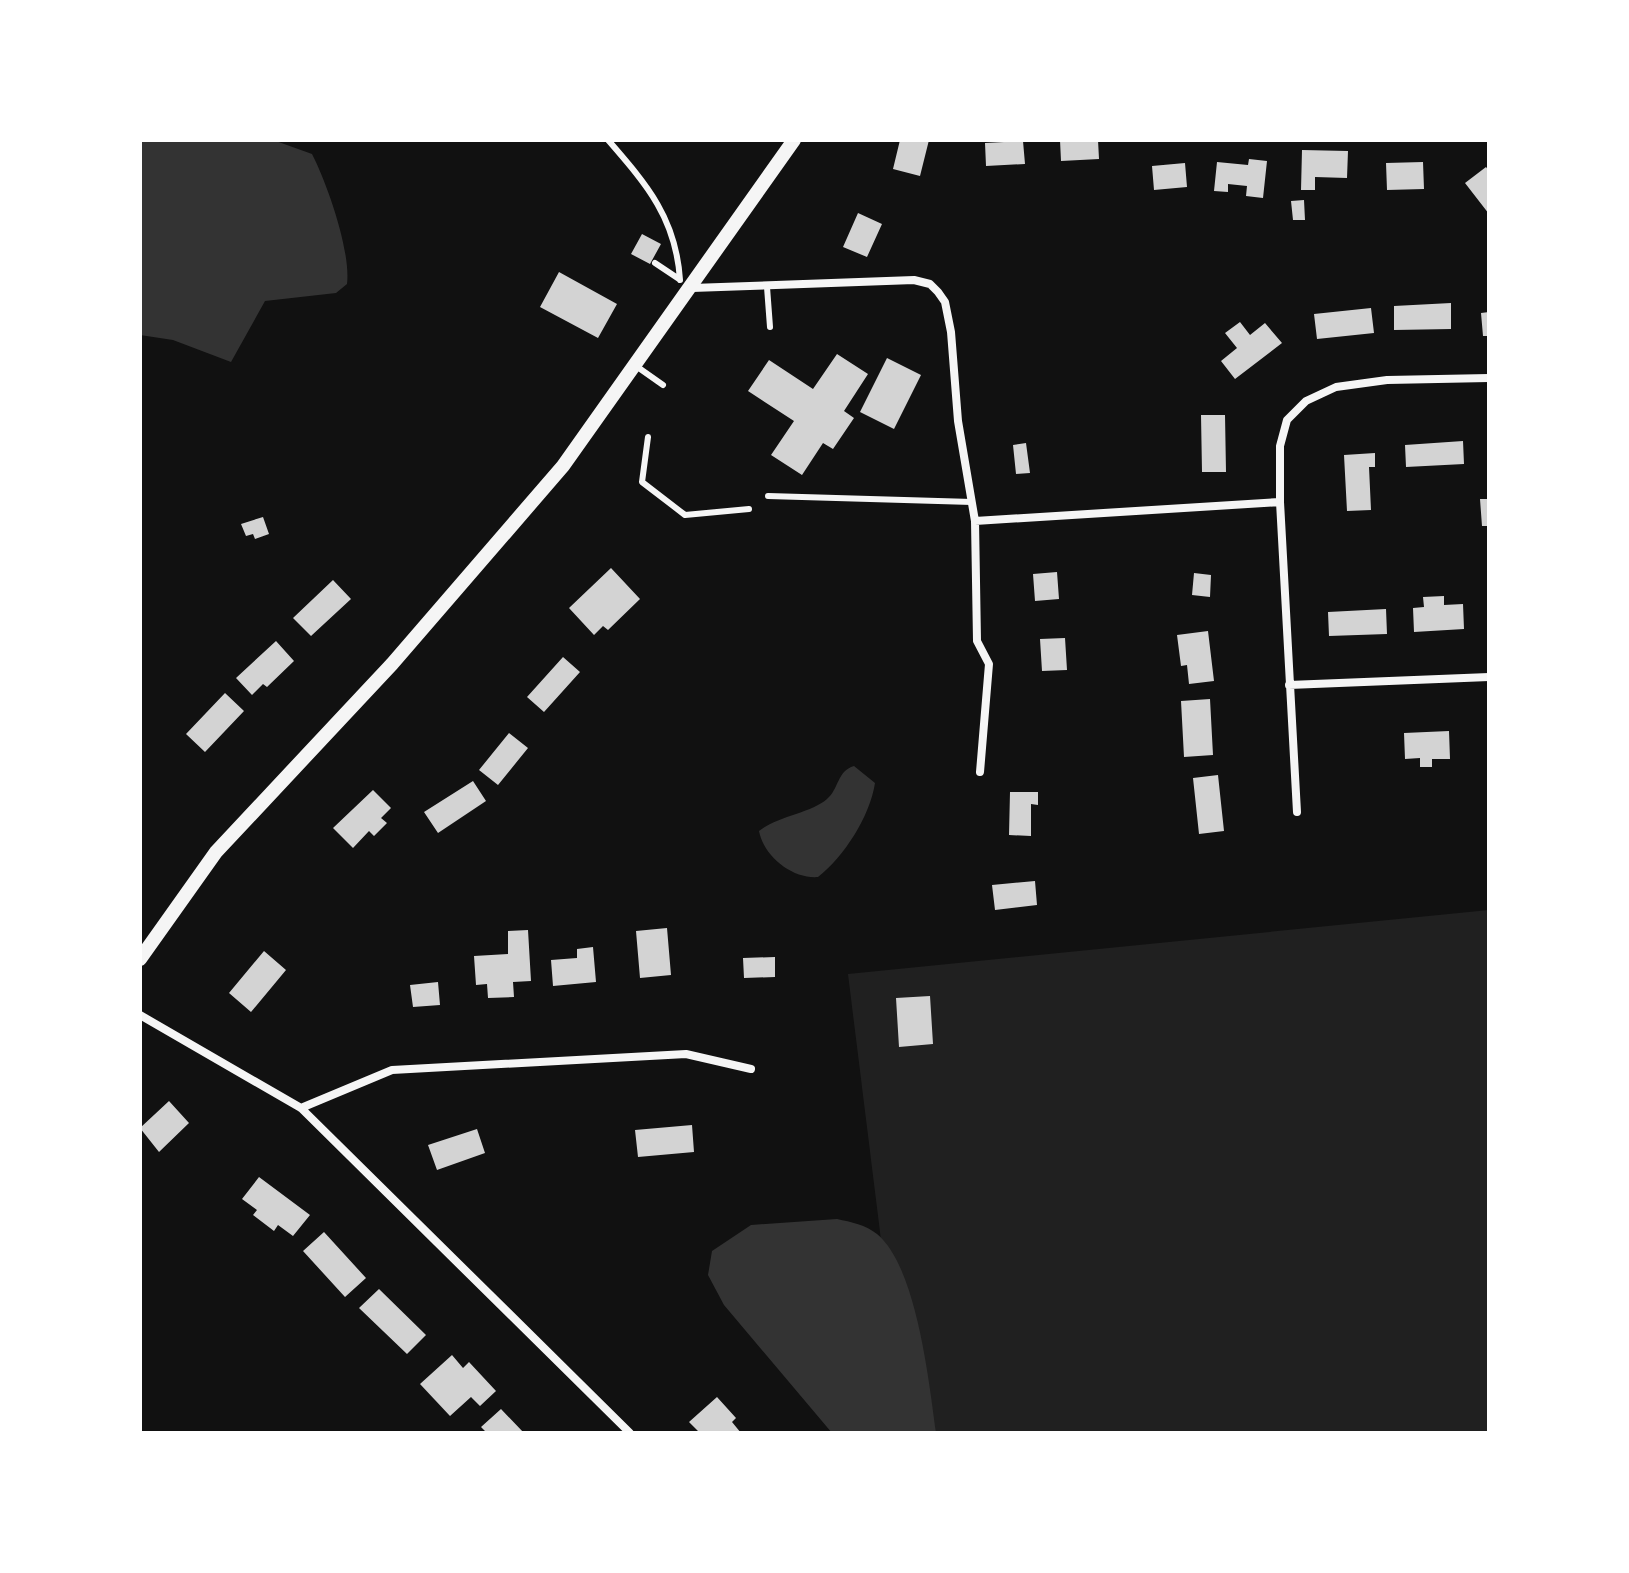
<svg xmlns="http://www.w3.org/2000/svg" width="1629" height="1573" viewBox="0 0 1629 1573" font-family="'DejaVu Sans',sans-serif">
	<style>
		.green { fill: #202020 }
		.water { fill: #333 }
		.building { fill: #d3d3d3 }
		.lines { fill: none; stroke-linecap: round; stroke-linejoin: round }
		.service { stroke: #f5f5f5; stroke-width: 6 }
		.minor { stroke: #f5f5f5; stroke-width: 8 }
		.tertiary { stroke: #f5f5f5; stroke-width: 14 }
	</style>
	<rect width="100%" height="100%" fill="#111"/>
	<path class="green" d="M1489 910V1433H905L848 974Z"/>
	<path class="water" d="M140 140H273L312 154C327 183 351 251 347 284L336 293 265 301 231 362 173 340 140 335Z
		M854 766 875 783C870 816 844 857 818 877 793 879 764 857 759 831 778 816 811 813 827 799 839 789 837 771 854 766Z
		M837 1219C851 1222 866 1225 877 1234 917 1267 929 1383 936 1433H832L724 1305 708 1275 712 1251 751 1225Z"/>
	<path class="building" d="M900 140H929L920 176 893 169Z
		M1060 140H1098L1099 159 1061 161Z
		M1023 141 1025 164 986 166 985 143Z
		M1302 150 1348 151 1347 178 1315 177V190H1301Z
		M1249 159 1267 161 1263 198 1246 196 1247 186 1228 184V192L1214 191 1217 162 1248 165Z
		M1423 162 1424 189 1387 190 1386 163Z
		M1185 163 1187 187 1154 190 1152 166Z
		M1486 167 1489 171V214L1465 183Z
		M1304 200 1305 220H1293L1291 201Z
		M858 213 882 224 867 257 843 247Z
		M642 234 661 244 650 264 631 254Z
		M559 272 617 304 598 338 540 307Z
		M1451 303V329L1394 330V306Z
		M1371 308 1374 333 1317 339 1314 314Z
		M1489 312V336H1483L1481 313Z
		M1240 322 1250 335 1265 323 1282 343 1235 379 1221 361 1237 348 1225 333Z
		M837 354 868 374 844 411 854 418 833 449 823 443 802 475 771 455 794 421 748 391 769 360 813 389Z
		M887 358 921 375 894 429 860 412Z
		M1201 415H1225L1226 472H1202Z
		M1463 441 1464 464 1406 467 1405 445Z
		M1026 443 1030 473 1016 474 1013 445Z
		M1375 453V467H1369L1371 510 1347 511 1344 455Z
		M1480 499H1489V526H1482Z
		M263 517 269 534 255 539 253 534 246 536 241 524Z
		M611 568 640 599 608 630 603 626 594 635 569 608Z
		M1057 572 1059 599 1035 601 1033 574Z
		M1194 573 1211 575 1210 597 1192 595Z
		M333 580 351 599 311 636 293 618Z
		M1444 596V605L1463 604 1464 629 1414 632 1413 608 1424 607 1423 597Z
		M1386 609 1387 634 1329 636 1328 612Z
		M1208 631 1214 681 1189 684 1187 665 1181 666 1177 635Z
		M1065 638 1067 670 1042 671 1040 639Z
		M276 641 294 661 267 687 263 684 252 695 236 678Z
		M563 657 580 672 544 712 527 697Z
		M225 693 244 711 205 752 186 734Z
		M1210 699 1213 755 1184 757 1181 701Z
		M1449 731 1450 759H1432V767H1420V758L1405 759 1404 733Z
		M509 733 528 748 498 785 479 770Z
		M1218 775 1224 831 1199 834 1193 778Z
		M473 781 486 801 438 833 424 812Z
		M373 790 391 808 381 818 387 823 374 836 369 831 353 848 333 828Z
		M1010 792H1038V805L1031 804V836L1009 835Z
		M1035 881 1037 905 995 910 992 885Z
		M667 928 671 975 640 978 636 931Z
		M528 930 531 981 513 982 514 997 488 998 487 984 476 985 474 956 508 954V931Z
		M593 947 596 982 553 986 551 960 577 958V949Z
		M264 951 286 970 251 1012 229 993Z
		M775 957V977L744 978 743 958Z
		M438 982 440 1005 413 1007 410 985Z
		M930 996 933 1044 899 1047 896 998Z
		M169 1101 189 1123 159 1152 140 1128Z
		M692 1125 694 1152 638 1157 635 1130Z
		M477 1129 485 1153 437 1170 428 1145Z
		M259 1177 310 1215 293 1236 278 1225 274 1231 253 1215 257 1210 242 1199Z
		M324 1232 366 1278 345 1297 303 1251Z
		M379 1289 426 1335 407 1354 359 1308Z
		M452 1355 463 1368 469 1362 496 1391 480 1406 471 1397 450 1416 420 1384Z
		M717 1397 736 1418 732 1422 741 1433H700L689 1422Z
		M501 1409 524 1433H487L481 1427Z"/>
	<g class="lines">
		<path class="service" d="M608 140C647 185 676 218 680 280
			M655 263 679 279
			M767 287 770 327
			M636 366 663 385
			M648 437 642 482 685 515 749 509
			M768 496 972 502"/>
		<path class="minor" d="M692 288 914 280 930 284 938 292 945 302 951 332 958 421 975 521 977 641 989 664 980 772
			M975 521 1280 502
			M1289 685 1489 677
			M1297 812 1280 502V446L1287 420 1306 401 1336 387 1387 380 1489 378
			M140 1015 301 1108 630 1433
			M301 1108 392 1070 686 1054 751 1069"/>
		<path class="tertiary" d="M140 959 216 852 392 664 563 466 794 140"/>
	</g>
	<rect width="1629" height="1573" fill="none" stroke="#ffffff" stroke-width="284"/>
</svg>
